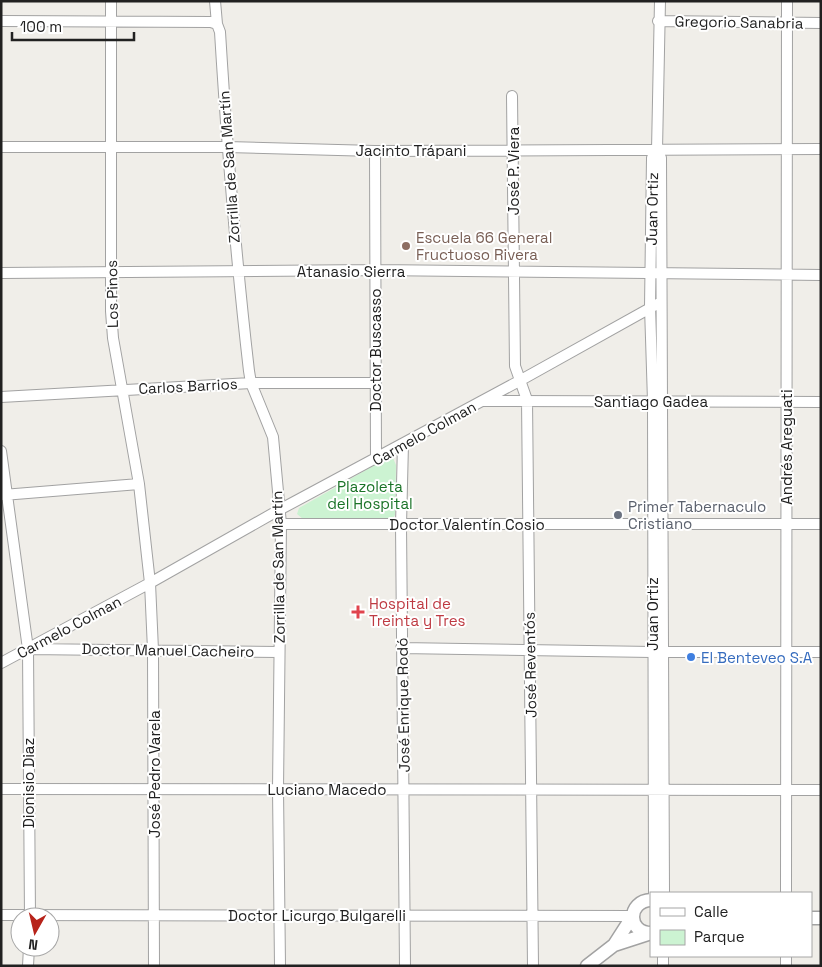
<svg xmlns="http://www.w3.org/2000/svg" width="822" height="967" viewBox="0 0 822 967" font-family="'Space Grotesk',sans-serif">
	<style>
		.park { fill: #ccf3d2 }
		.lines { fill: none; stroke-linecap: round; stroke-linejoin: round }
		.minor-casing { stroke: #a2a2a2; stroke-width: 12 }
		.tertiary-casing { stroke: #a2a2a2; stroke-width: 15 }
		.minor { stroke: #fff; stroke-width: 10 }
		.tertiary { stroke: #fff; stroke-width: 12 }
		.education-dot { fill: #8d6e63; stroke: #fff; stroke-width: 2 }
		.worship-dot { fill: #6b7280; stroke: #fff; stroke-width: 2 }
		.health-dot { fill: #e0444e; stroke: #fff; stroke-width: 2 }
		.shop-dot { fill: #3f7fe0; stroke: #fff; stroke-width: 2 }
		.labels { text-anchor: middle; dominant-baseline: central; stroke-width: 4; stroke-linejoin: round; paint-order: stroke }
		.street-label { font-size: 15px; fill: #212121; stroke: #fff }
		.education-label { font-size: 15px; fill: #785e54; stroke: #fff; text-anchor: start }
		.park-label { font-size: 15px; fill: #1a7327; stroke: #fff }
		.worship-label { font-size: 15px; fill: #5b616d; stroke: #fff; text-anchor: start }
		.health-label { font-size: 15px; fill: #be3a42; stroke: #fff; text-anchor: start }
		.shop-label { font-size: 15px; fill: #366cbe; stroke: #fff; text-anchor: start }
	</style>
	<rect width="100%" height="100%" fill="#f0eee9"/>
	<path class="park" d="M389 457 393 458 396 465 395 515 393 518 303 519 297 514 299 508Z"/>
	<g class="lines">
		<defs>
			<path id="minor" d="M111 1V311L113 338 139 484 150 583 153 650 154 966
				M215 1 217 24 220 32C227 146 236 259 249 371L251 383 273 437 281 524 278 789 280 966
				M1 21 211 22 217 24
				M658 21 821 23
				M512 96 515 366 527 400 533 966
				M1 147H227L375 151 821 149
				M657 150 661 158 664 893
				M375 151 376 459
				M1 273 375 270 821 275
				M1 397 251 383H375
				M484 401 821 402
				M403 444 401 525 405 966
				M1 451 28 649 30 917
				M3 495 139 484
				M281 524H821
				M401 648 652 652H821
				M29 649 279 652
				M1 663 150 583 279 510 521 380 661 302
				M1 789 821 790
				M654 893 653 401 650 307 652 158 657 150 660 1
				M786 893 787 1
				M1 915 632 916
				M786 956V966
				M28 966 29 947
				M663 966V956"/>
			<path id="tertiary" d="M651 900C627 901 627 933 651 933
				M811 918H821
				M614 945 651 933
				M587 966 614 945 632 917"/>
		</defs>
		<use href="#minor" class="minor-casing"/>
		<use href="#tertiary" class="tertiary-casing"/>
		<use href="#minor" class="minor"/>
		<use href="#tertiary" class="tertiary"/>
	</g>
	<circle class="education-dot" cx="406" cy="246" r="5"/>
	<circle class="worship-dot" cx="618" cy="515" r="5"/>
	<path class="health-dot" d="M355.5 604.5h5v5h5v5h-5v5h-5v-5h-5v-5h5z"/>
	<circle class="shop-dot" cx="691" cy="657" r="5"/>
	<g class="labels">
		<g class="street-label">
			<text transform="translate(739 22) rotate(1)">Gregorio Sanabria</text>
			<text x="411" y="150">Jacinto Trápani</text>
			<text transform="translate(229 167) rotate(-94)">Zorrilla de San Martín</text>
			<text transform="translate(513 171) rotate(-90)">José P. Viera</text>
			<text transform="translate(652 209) rotate(-89)">Juan Ortiz</text>
			<text x="351" y="271">Atanasio Sierra</text>
			<text transform="translate(112 294) rotate(-91)">Los Pinos</text>
			<text transform="translate(375 350) rotate(-90)">Doctor Buscasso</text>
			<text transform="translate(188 386) rotate(-3)">Carlos Barrios</text>
			<text x="651" y="401">Santiago Gadea</text>
			<text transform="translate(424 433) rotate(-29)">Carmelo Colman</text>
			<text transform="translate(786 447) rotate(-90)">Andrés Areguati</text>
			<text x="467" y="524">Doctor Valentín Cosio</text>
			<text transform="translate(278 567) rotate(-91)">Zorrilla de San Martín</text>
			<text transform="translate(652 614) rotate(-90)">Juan Ortiz</text>
			<text transform="translate(69 627) rotate(-28)">Carmelo Colman</text>
			<text transform="translate(168 650) rotate(1)">Doctor Manuel Cacheiro</text>
			<text transform="translate(530 665) rotate(-91)">José Reventós</text>
			<text transform="translate(403 705) rotate(-91)">José Enrique Rodó</text>
			<text transform="translate(154 774) rotate(-90)">José Pedro Varela</text>
			<text transform="translate(28 783) rotate(-90)">Dionisio Diaz</text>
			<text x="327" y="789">Luciano Macedo</text>
			<text x="317" y="915">Doctor Licurgo Bulgarelli</text>
		</g>
		<g class="education-label">
			<text x="416" y="237">Escuela 66 General<tspan x="416" dy="17">Fructuoso Rivera</tspan></text>
		</g>
		<g class="park-label">
			<text x="370" y="486">Plazoleta<tspan x="370" dy="17">del Hospital</tspan></text>
		</g>
		<g class="worship-label">
			<text x="628" y="506">Primer Tabernaculo<tspan x="628" dy="17">Cristiano</tspan></text>
		</g>
		<g class="health-label">
			<text x="369" y="603">Hospital de<tspan x="369" dy="17">Treinta y Tres</tspan></text>
		</g>
		<g class="shop-label">
			<text x="701" y="657">El Benteveo S.A</text>
		</g>
	</g>
	<rect width="822" height="967" fill="none" stroke="#212121" stroke-width="5"/>
	<rect x="650" y="892" width="162" height="65" fill="#ffffff" stroke="#a6a6a6"/>
	<rect x="660" y="908" width="25" height="8" fill="#ffffff" stroke="#a6a6a6"/>
	<text x="694" y="917" font-size="15" fill="#212121">Calle</text>
	<rect x="660" y="930" width="25" height="15" fill="#ccf3d2" stroke="#a6a6a6"/>
	<text x="694" y="942" font-size="15" fill="#212121">Parque</text>
	<g transform="translate(35 932) rotate(188)"><circle r="24" fill="#ffffff" stroke="#a6a6a6"/>
	<path d="M0-4L9 19L0 12L-9 19Z" fill="#b7231a"/>
	<text y="-8" font-size="14" font-weight="bold" text-anchor="middle" fill="#212121">N</text>
	</g>
	<path d="M12 32v8h122v-8" fill="none" stroke="#212121" stroke-width="2.5"/>
	<text x="20" y="32" font-size="15" fill="#212121" stroke="#ffffff" stroke-width="4" paint-order="stroke">100 m</text>
</svg>
